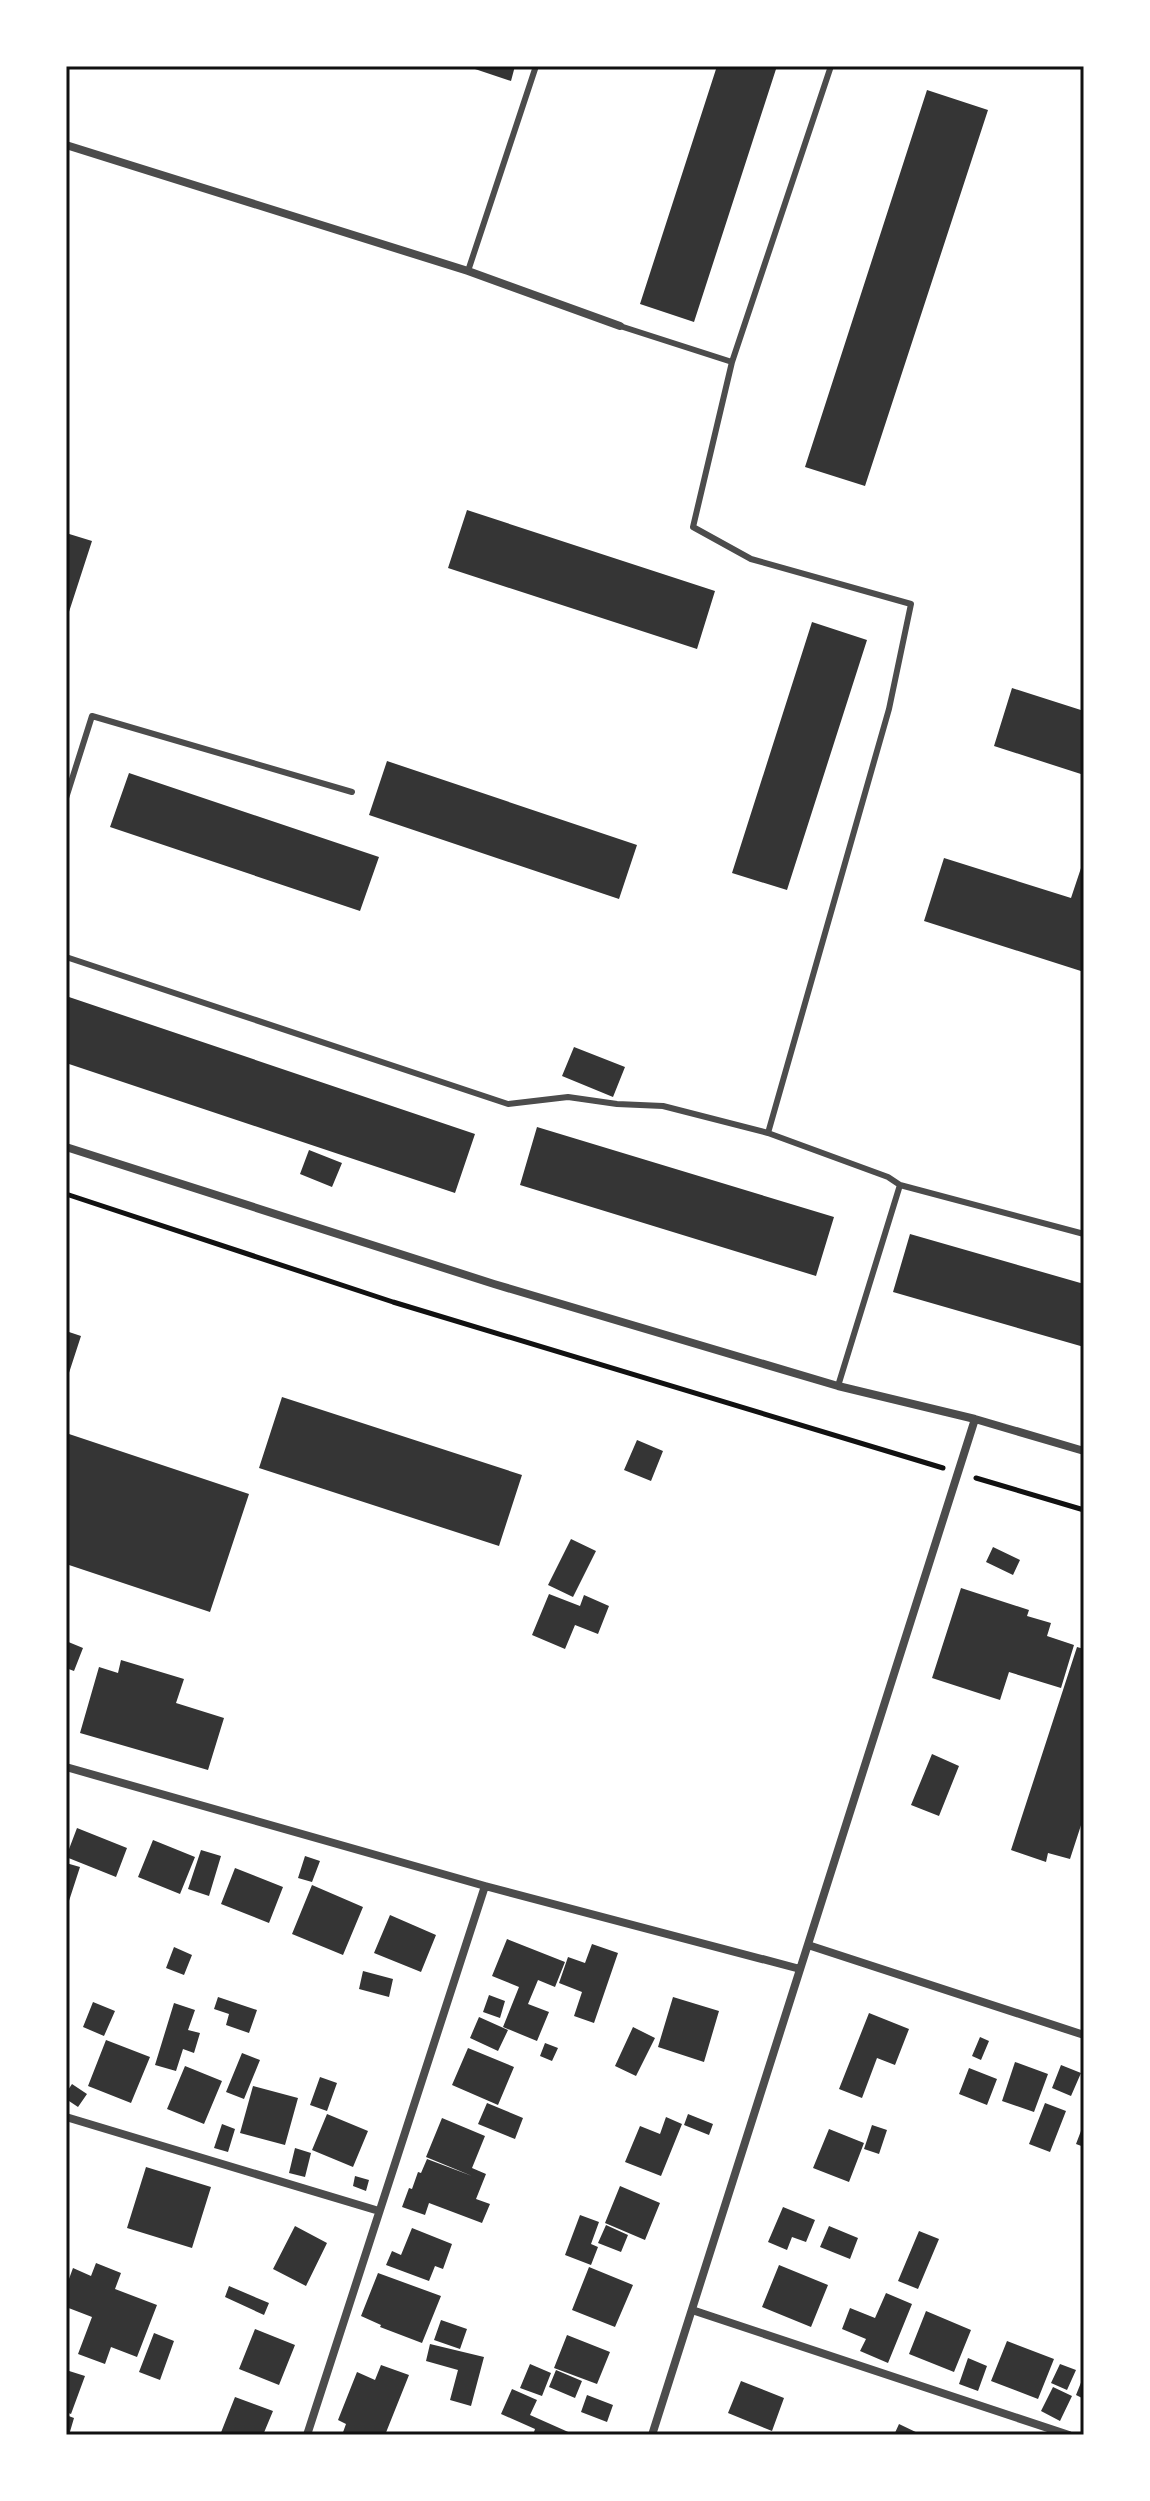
<svg xmlns="http://www.w3.org/2000/svg" width="1150" height="2501" viewBox="0 0 1150 2501" font-family="Rubik,sans-serif">
	<style>
		.building { fill: #353535 }
		.lines { fill: none; stroke-linecap: round; stroke-linejoin: round }
		.path { stroke: #111; stroke-width: 5 }
		.service { stroke: #4c4c4c; stroke-width: 6 }
		.minor { stroke: #4c4c4c; stroke-width: 8 }
		.neatline { fill: none; stroke: #111; stroke-width: 3 }
	</style>
	<rect width="100%" height="100%" fill="#fff"/>
	<path class="building" d="M466 66H515L511 81Z
		M717 66H777L694 322 640 304Z
		M927 90 988 110 865 486 805 467Z
		M467 510 715 591 697 649 448 568Z
		M66 533 92 541 67 618H66Z
		M812 622 867 640 787 890 732 873Z
		M1012 688 1084 711V775L994 746Z
		M387 761 637 845 619 899 369 815Z
		M129 773 379 857 360 911 110 827Z
		M944 858 1071 898 1084 859V972L924 921Z
		M66 996 475 1134 455 1193 66 1063Z
		M574 1047 625 1067 613 1097 562 1076Z
		M537 1127 834 1217 816 1276 520 1185Z
		M309 1150 342 1163 332 1187 300 1174Z
		M910 1234 1084 1284V1347L893 1292Z
		M66 1331 81 1336 67 1379H66Z
		M282 1397 522 1475 499 1546 259 1468Z
		M66 1433 249 1494 210 1612 66 1564Z
		M637 1440 663 1451 651 1481 624 1470Z
		M571 1539 596 1551 573 1597 548 1585Z
		M993 1547 1020 1560 1013 1575 986 1562Z
		M961 1588 1029 1610 1027 1616 1051 1623 1047 1636 1074 1645 1061 1688 1009 1672 1000 1700 932 1678Z
		M549 1594 580 1606 584 1595 609 1606 598 1634 575 1625 565 1649 532 1635Z
		M66 1641 83 1648 74 1671 66 1668Z
		M1077 1647 1084 1649V1816L1070 1859 1048 1853 1046 1862 1011 1850Z
		M121 1660 184 1679 176 1703 224 1718 208 1770 80 1733 99 1667 118 1673Z
		M932 1754 959 1766 939 1816 911 1805Z
		M77 1828 127 1848 116 1877 66 1857Z
		M153 1840 195 1857 180 1894 138 1877Z
		M201 1850 221 1856 209 1896 188 1889Z
		M305 1856 320 1861 312 1882 298 1878Z
		M66 1863 80 1867 67 1907H66Z
		M235 1868 283 1887 269 1923 221 1904Z
		M312 1885 363 1907 343 1955 292 1934Z
		M390 1915 436 1935 421 1972 374 1953Z
		M507 1939 565 1962 555 1987 538 1980 528 2004 549 2012 537 2041 503 2027 519 1987 492 1976Z
		M592 1944 618 1953 594 2023 574 2016 582 1992 559 1983 568 1957 585 1963Z
		M174 1947 192 1955 184 1975 166 1968Z
		M363 1971 393 1979 389 1997 359 1989Z
		M489 1995 505 2001 500 2018 483 2012Z
		M218 1997 257 2010 249 2033 226 2025 229 2014 214 2009Z
		M673 1997 719 2011 704 2062 658 2047Z
		M93 2002 115 2011 104 2036 83 2027Z
		M174 2003 195 2010 188 2030 200 2033 194 2053 183 2049 176 2071 155 2065Z
		M869 2013 909 2029 895 2065 877 2058 862 2098 839 2089Z
		M479 2017 508 2030 498 2051 470 2038Z
		M633 2027 655 2038 636 2076 615 2066Z
		M980 2037 989 2041 981 2060 972 2056Z
		M106 2040 150 2057 131 2103 88 2086Z
		M545 2043 558 2048 552 2061 540 2056Z
		M468 2048 514 2067 498 2105 452 2085Z
		M242 2053 260 2060 244 2099 226 2092Z
		M1015 2062 1048 2074 1034 2112 1002 2101Z
		M1061 2065 1081 2073 1071 2096 1052 2088Z
		M185 2066 222 2081 204 2124 167 2109Z
		M969 2068 997 2079 987 2105 959 2094Z
		M320 2077 337 2083 327 2111 310 2105Z
		M72 2084 87 2094 78 2107 66 2099V2093Z
		M253 2086 298 2098 285 2145 240 2133Z
		M487 2103 523 2118 515 2139 478 2124Z
		M1045 2103 1066 2111 1050 2152 1029 2144Z
		M327 2114 368 2131 353 2167 312 2150Z
		M688 2114 713 2124 709 2135 684 2125Z
		M666 2117 682 2124 661 2176 625 2162 640 2126 660 2134Z
		M442 2118 485 2136 472 2168 486 2174 476 2199 490 2204 482 2223 429 2203 425 2215 402 2207 409 2188 412 2189 418 2172 421 2173 427 2159 472 2176 426 2157Z
		M1084 2123V2147L1076 2144Z
		M222 2124 235 2129 228 2152 214 2148Z
		M872 2125 887 2130 879 2154 864 2149Z
		M829 2129 864 2143 849 2182 813 2168Z
		M295 2148 311 2153 305 2177 289 2173Z
		M146 2167 211 2187 192 2248 127 2228Z
		M355 2176 369 2180 366 2191 353 2186Z
		M620 2186 660 2203 645 2240 605 2223Z
		M783 2207 815 2220 806 2242 792 2237 787 2250 768 2242Z
		M580 2215 599 2222 591 2244 598 2247 591 2265 565 2255Z
		M606 2225 628 2235 621 2252 598 2243Z
		M295 2226 327 2243 306 2286 273 2269Z
		M829 2226 858 2238 850 2259 820 2247Z
		M412 2228 452 2244 443 2269 435 2266 429 2281 386 2265 392 2251 401 2255Z
		M919 2231 939 2239 918 2289 898 2281Z
		M96 2263 121 2273 115 2289 157 2305 137 2357 111 2347 105 2364 78 2354 92 2317 66 2307V2287L73 2268 91 2276Z
		M779 2265 828 2285 811 2327 762 2307Z
		M589 2267 633 2285 615 2327 572 2310Z
		M378 2273 441 2296 422 2343 380 2327 381 2325 361 2316Z
		M229 2286 269 2303 264 2315 225 2297Z
		M886 2293 912 2304 888 2363 860 2351 866 2339 842 2329 850 2308 875 2318Z
		M926 2311 971 2330 954 2372 909 2354Z
		M441 2320 467 2329 460 2349 434 2340Z
		M255 2329 295 2345 279 2385 239 2369Z
		M154 2333 174 2341 160 2380 139 2372Z
		M567 2335 610 2352 597 2384 554 2368Z
		M1007 2341 1054 2359 1038 2399 991 2381Z
		M430 2344 484 2357 471 2406 450 2400 458 2370 426 2361Z
		M968 2358 987 2366 978 2391 959 2384Z
		M530 2364 551 2373 542 2396 520 2388Z
		M1060 2364 1076 2370 1067 2390 1051 2383Z
		M381 2365 409 2375 385 2435H342L346 2424 338 2420 357 2372 375 2380Z
		M66 2370 85 2376 71 2414 66 2412Z
		M556 2370 582 2381 575 2398 549 2387Z
		M1084 2375V2399L1076 2395Z
		M741 2381 784 2398 772 2431 728 2413Z
		M1053 2387 1072 2396 1060 2421 1041 2411Z
		M512 2389 537 2400 530 2415 575 2435H533L535 2429 501 2414Z
		M587 2395 613 2405 607 2422 581 2412Z
		M235 2397 273 2411 263 2435 254 2433V2435H220Z
		M66 2415 74 2418 69 2435H66Z
		M899 2424 922 2435H894Z"/>
	<g class="lines">
		<path class="path" d="M66 1194 393 1302 943 1468
			M976 1478 1084 1510"/>
		<path class="service" d="M468 271 536 66
			M620 326 732 362
			M66 798 92 716 352 792
			M66 957 508 1104 568 1097 617 1104 663 1106 768 1133 888 1177 900 1185 1084 1234
			M768 1133 889 709 911 604 751 559 693 527 732 362 831 66
			M838 1386 900 1185"/>
		<path class="minor" d="M66 145 468 271 620 326
			M66 1147 494 1284 838 1386 975 1419 1084 1451
			M66 1767 485 1886 800 1969
			M808 1945 1084 2035
			M66 2117 379 2211
			M692 2310 1069 2435
			M307 2435 485 1886
			M652 2435 975 1419"/>
	</g>
	<rect width="1150" height="2501" fill="none" stroke="#ffffff" stroke-width="136"/>
	<rect x="68" y="68" width="1014" height="2365" class="neatline"/>
</svg>
